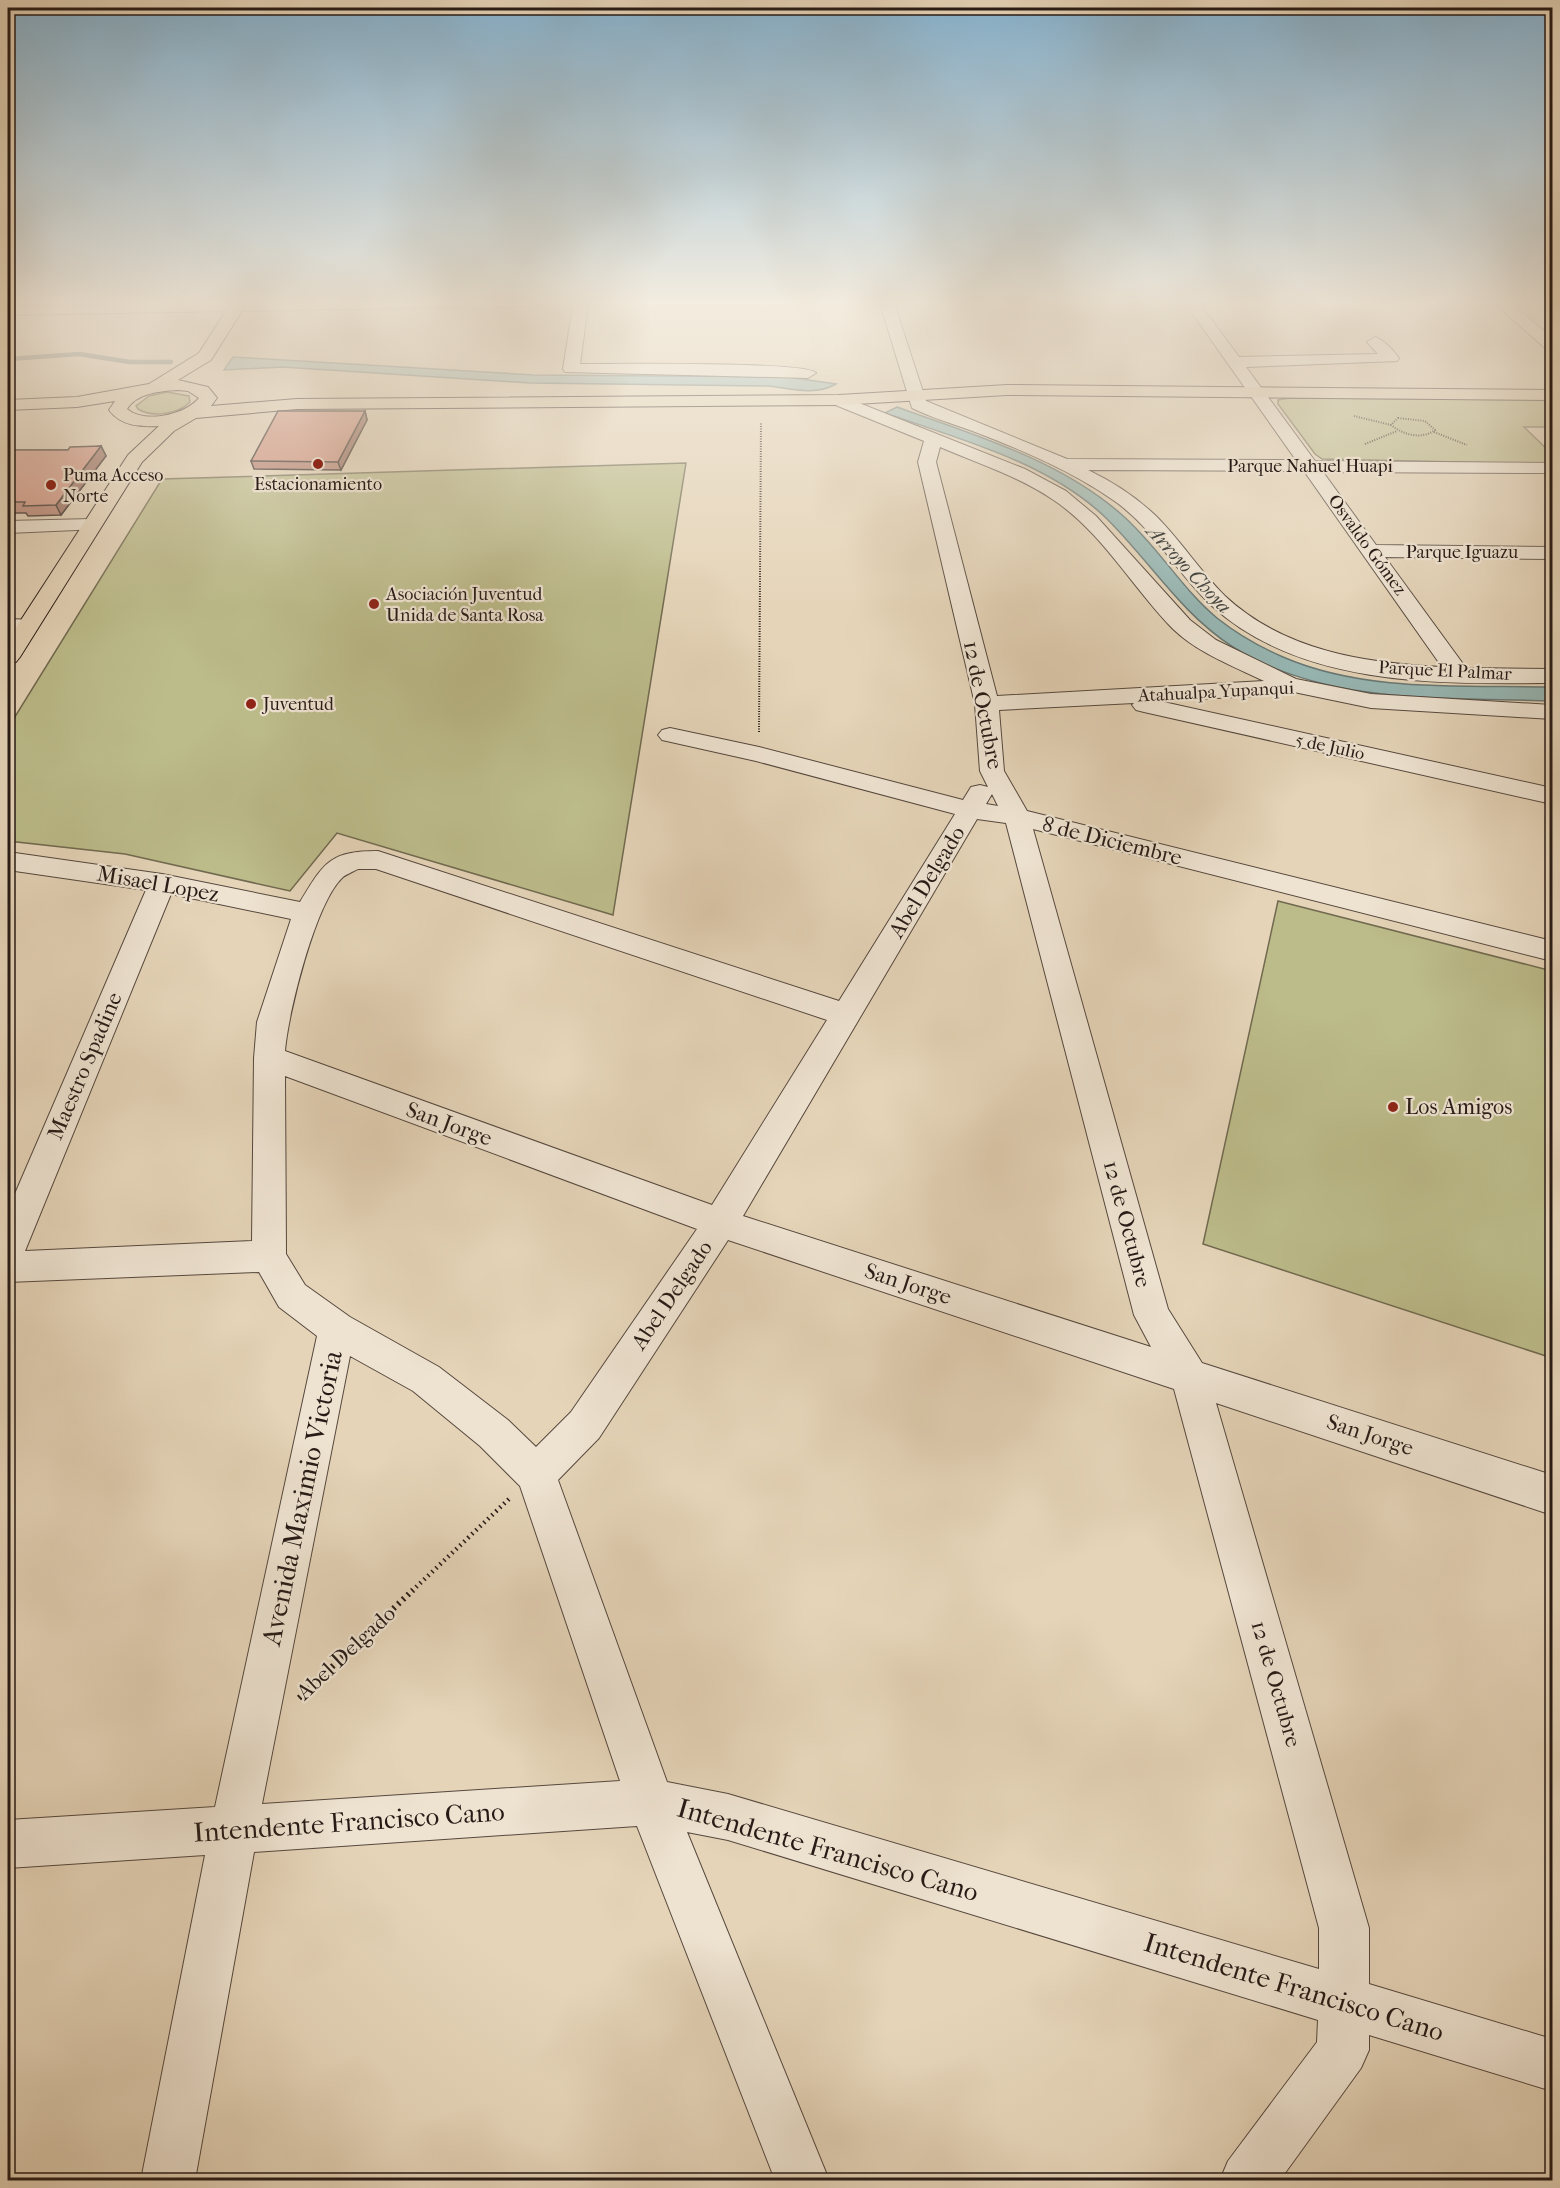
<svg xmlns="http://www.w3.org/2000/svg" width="1560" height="2188" viewBox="0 0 1560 2188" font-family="'IM FELL French Canon',serif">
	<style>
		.green { fill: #bcbb8a; stroke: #716a50; stroke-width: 1.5 }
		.water { fill: #96b7b4; stroke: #697875; stroke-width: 1.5 }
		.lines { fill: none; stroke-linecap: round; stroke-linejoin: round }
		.stream { stroke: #697875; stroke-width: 4.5 }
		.minor-casing { stroke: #56483e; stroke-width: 2 }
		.major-casing { stroke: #261a16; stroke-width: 2 }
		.path-far2 { stroke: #261a16; stroke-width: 2; stroke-dasharray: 1 1.5; stroke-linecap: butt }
		.path-far1 { stroke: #261a16; stroke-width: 4.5; stroke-dasharray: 1.5 4; stroke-linecap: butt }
		.path { stroke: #261a16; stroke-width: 6; stroke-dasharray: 2 4.5; stroke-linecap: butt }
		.minor { fill: #eee3d1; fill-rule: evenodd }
		.major { fill: #e5d4b8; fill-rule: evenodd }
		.wall { fill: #b67b6c; stroke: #261a16; stroke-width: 1.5 }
		.shaded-wall { fill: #946458; stroke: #261a16; stroke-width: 1.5 }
		.building { fill: #d48f7d; stroke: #261a16; stroke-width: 1.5 }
		.poi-dot { fill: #8f2418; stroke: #eee3d1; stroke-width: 2 }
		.labels { text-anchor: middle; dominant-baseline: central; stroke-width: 4.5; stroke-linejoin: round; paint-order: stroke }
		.far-street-label { font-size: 18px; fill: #261a16; stroke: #eee3d1 }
		.far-poi-label { font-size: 18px; fill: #261a16; stroke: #eee3d1; text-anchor: start }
		.far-water-label { font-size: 20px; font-style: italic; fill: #484945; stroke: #eee3d1 }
		.street-label { font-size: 22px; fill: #261a16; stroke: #eee3d1 }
		.poi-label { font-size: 22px; fill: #261a16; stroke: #eee3d1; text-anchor: start }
		.near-street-label { font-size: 27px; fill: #261a16; stroke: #eee3d1 }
	</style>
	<rect width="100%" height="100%" fill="#e5d4b8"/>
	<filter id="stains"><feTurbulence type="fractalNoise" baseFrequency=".00333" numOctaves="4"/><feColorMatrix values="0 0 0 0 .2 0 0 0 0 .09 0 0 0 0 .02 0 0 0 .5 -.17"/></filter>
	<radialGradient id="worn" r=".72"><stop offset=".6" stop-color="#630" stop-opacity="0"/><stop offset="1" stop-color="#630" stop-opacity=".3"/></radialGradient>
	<path class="green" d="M167 392 189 396 190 402C178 414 152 418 138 409L136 406 149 396Z
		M1289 398 1552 400V427H1524L1552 454V464L1322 459 1315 454 1278 404V400Z
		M686 463 613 915 337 833 290 891 125 854 8 841V728L162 479Z
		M1278 901 1552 971V1358L1203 1244Z"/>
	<path class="water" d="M233 357 534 375 787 377 836 384C815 396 792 389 769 386L530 383 282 367 224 370Z
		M897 407C974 435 1058 459 1121 514 1157 545 1181 588 1217 618 1237 634 1260 647 1283 657 1366 693 1464 685 1552 687V701C1447 697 1327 706 1233 647 1181 614 1149 560 1106 518 1048 462 959 439 885 413Z"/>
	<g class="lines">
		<path class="stream" d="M8 359 79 354 130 362H171"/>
		<defs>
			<path id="minor" d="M395 300H638L631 304 588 305 580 364C609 364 806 361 816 373L808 378 565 372 563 369 573 305 8 315V307Z
				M879 300H893L926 401 1067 459 1296 460 1183 300H1197L1239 357 1378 354 1367 342 1375 337C1384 340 1393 350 1399 358L1397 361 1246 367 1315 461 1552 463V473L1323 472 1376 545 1552 547V559L1385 557 1466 668 1552 669V683C1439 684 1301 687 1212 606 1176 573 1154 528 1113 500 1072 471 1022 450 975 432 954 424 932 418 912 408ZM1088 470 1304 471 1442 667C1365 663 1284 651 1225 596 1200 571 1181 541 1156 516 1136 497 1113 482 1088 470Z
				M1491 300H1507L1552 338V351L1546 349Z
				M839 395 1025 469 1066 491 1096 516 1190 620 1216 640 1296 679 1371 694 1552 705V719L1371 708 1289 691 1254 696 1159 701 1552 788V804L1144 712 1136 710 1132 705 1134 703 999 710 1004 771 1027 811 1552 941V961L1033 829 1168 1309 1202 1363 1552 1475V1515L1216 1403 1369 1928V1984L1552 2039V2091L1369 2035V2050L1361 2068 1280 2180H1220L1228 2161 1317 2042 1318 2020 728 1840 687 1832 829 2180H775L637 1826 254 1852 195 2180H141L205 1855 8 1868V1820L215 1807 317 1336 279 1307 259 1272 8 1282V1210L146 890 8 870V852L162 874 300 902C324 863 329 851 378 851L839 1001 955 814 756 761 662 740 658 735 662 730 670 728 759 747 963 800 971 787 980 785 988 787 980 771 975 704 918 462 924 441 833 404 831 400ZM940 447C977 463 1018 476 1052 499 1101 531 1132 587 1173 629 1198 653 1233 666 1264 681L997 696 936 462ZM992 794 998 806 986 804ZM977 819 1006 823 1134 1315 1151 1347 743 1216ZM358 869H376L827 1020 712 1205 285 1051C288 1014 315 904 342 878 346 874 353 872 358 869ZM171 894 291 919 257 1022 254 1058 252 1241 25 1251ZM285 1076 697 1229 571 1412 536 1447 508 1420 439 1367 350 1317 305 1285 286 1254ZM728 1240 1174 1389 1319 1928V1969L728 1794 667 1782 558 1480 599 1438ZM350 1356 413 1391 480 1446 520 1486 620 1781 262 1804Z
				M92 519 102 525 99 529 8 533V521Z
				M8 619 36 620 39 625 36 630 8 631Z"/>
			<path id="major" d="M233 300H249L211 360 178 380 208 387 217 398 211 406 297 399 839 395 1007 385 1552 390V400L1007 395 839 405 297 409 196 418 174 431 142 462 20 657 16 662 8 664V640L128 455 159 426C140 427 121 426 109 410L115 401 77 407 8 410V400L77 397 149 384 199 353ZM178 390 188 391 199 398C185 415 145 424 127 409 137 393 160 391 178 390Z"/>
		</defs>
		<use href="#minor" class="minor-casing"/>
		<use href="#major" class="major-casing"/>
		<path class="path-far2" d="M1354 416 1391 425
			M1398 418 1425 421 1435 430C1421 440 1404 435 1391 425Z
			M1434 432 1467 445
			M1365 444 1397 431
			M759 732 761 422"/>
		<path class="path-far1" d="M412 1591 509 1499"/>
		<path class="path" d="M299 1698 413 1590"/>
		<use href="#minor" class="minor"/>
		<use href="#major" class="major"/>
	</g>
	<path class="wall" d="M365 411 367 420 341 470 254 469 251 461Z
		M101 446 106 456 61 515 28 516 26 513H8V450H68Z"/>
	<path class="shaded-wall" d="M365 411 367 420 341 470 338 462Z
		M101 446 106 456 61 515 56 505Z"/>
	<path class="building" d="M278 411H365L338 462 251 461Z
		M101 446 56 505 23 506 25 502H8V450H68L70 447Z"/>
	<linearGradient id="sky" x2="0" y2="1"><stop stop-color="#87b5d3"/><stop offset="0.5" stop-color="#f3ecdf"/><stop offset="1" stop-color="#f3ecdf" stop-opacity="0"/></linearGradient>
	<rect width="1560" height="606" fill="url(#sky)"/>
	<g class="poi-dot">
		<circle cx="318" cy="464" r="6"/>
		<circle cx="51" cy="485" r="6"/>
		<circle cx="374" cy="604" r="6"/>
		<circle cx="251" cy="704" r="6"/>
		<circle cx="1393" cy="1107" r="6"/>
	</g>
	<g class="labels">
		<g class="far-street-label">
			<text x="1310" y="466">Parque Nahuel Huapi</text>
			<text transform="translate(1367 545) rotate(54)">Osvaldo Gómez</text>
			<text x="1462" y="552">Parque Iguazu</text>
			<text transform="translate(1445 671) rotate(3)">Parque El Palmar</text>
			<text transform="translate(1216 692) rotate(-3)">Atahualpa Yupanqui</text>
			<text transform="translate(1330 747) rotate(12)">5 de Julio</text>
		</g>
		<g class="far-poi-label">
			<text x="63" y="475">Puma Acceso<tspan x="63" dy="21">Norte</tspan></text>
			<text x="318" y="484" text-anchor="middle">Estacionamiento</text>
			<text x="386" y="594">Asociación Juventud<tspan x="386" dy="21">Unida de Santa Rosa</tspan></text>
			<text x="263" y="704">Juventud</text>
		</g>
		<g class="far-water-label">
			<text transform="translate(1189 569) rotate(47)">Arroyo Choya</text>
		</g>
		<g class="street-label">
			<text transform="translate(983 705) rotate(79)">12 de Octubre</text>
			<text transform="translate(1112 841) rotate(14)">8 de Diciembre</text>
			<text transform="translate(927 882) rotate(-59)">Abel Delgado</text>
			<text transform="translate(158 884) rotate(10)">Misael Lopez</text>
			<text transform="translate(85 1066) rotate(-67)">Maestro Spadine</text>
			<text transform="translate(449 1124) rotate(20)">San Jorge</text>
			<text transform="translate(1127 1224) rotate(75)">12 de Octubre</text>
			<text transform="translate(908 1284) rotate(18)">San Jorge</text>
			<text transform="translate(672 1295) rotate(-56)">Abel Delgado</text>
			<text transform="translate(1370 1435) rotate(18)">San Jorge</text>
			<text transform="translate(346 1653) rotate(-43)">Abel Delgado</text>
			<text transform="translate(1276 1684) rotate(74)">12 de Octubre</text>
		</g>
		<g class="poi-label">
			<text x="1405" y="1107">Los Amigos</text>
		</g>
		<g class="near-street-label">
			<text transform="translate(302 1498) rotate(-78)">Avenida Maximio Victoria</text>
			<text transform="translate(349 1822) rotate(-4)">Intendente Francisco Cano</text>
			<text transform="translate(828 1850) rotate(16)">Intendente Francisco Cano</text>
			<text transform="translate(1294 1987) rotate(17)">Intendente Francisco Cano</text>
		</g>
	</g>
	<rect width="1560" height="2188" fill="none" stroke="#e5d4b8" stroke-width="30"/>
	<rect x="9" y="9" width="1542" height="2170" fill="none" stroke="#261a16" stroke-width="3"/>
	<rect x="15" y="15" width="1530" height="2158" fill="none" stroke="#261a16" stroke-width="1.5"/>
	<rect width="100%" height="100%" filter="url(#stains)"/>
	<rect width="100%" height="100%" fill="url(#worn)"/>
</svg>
